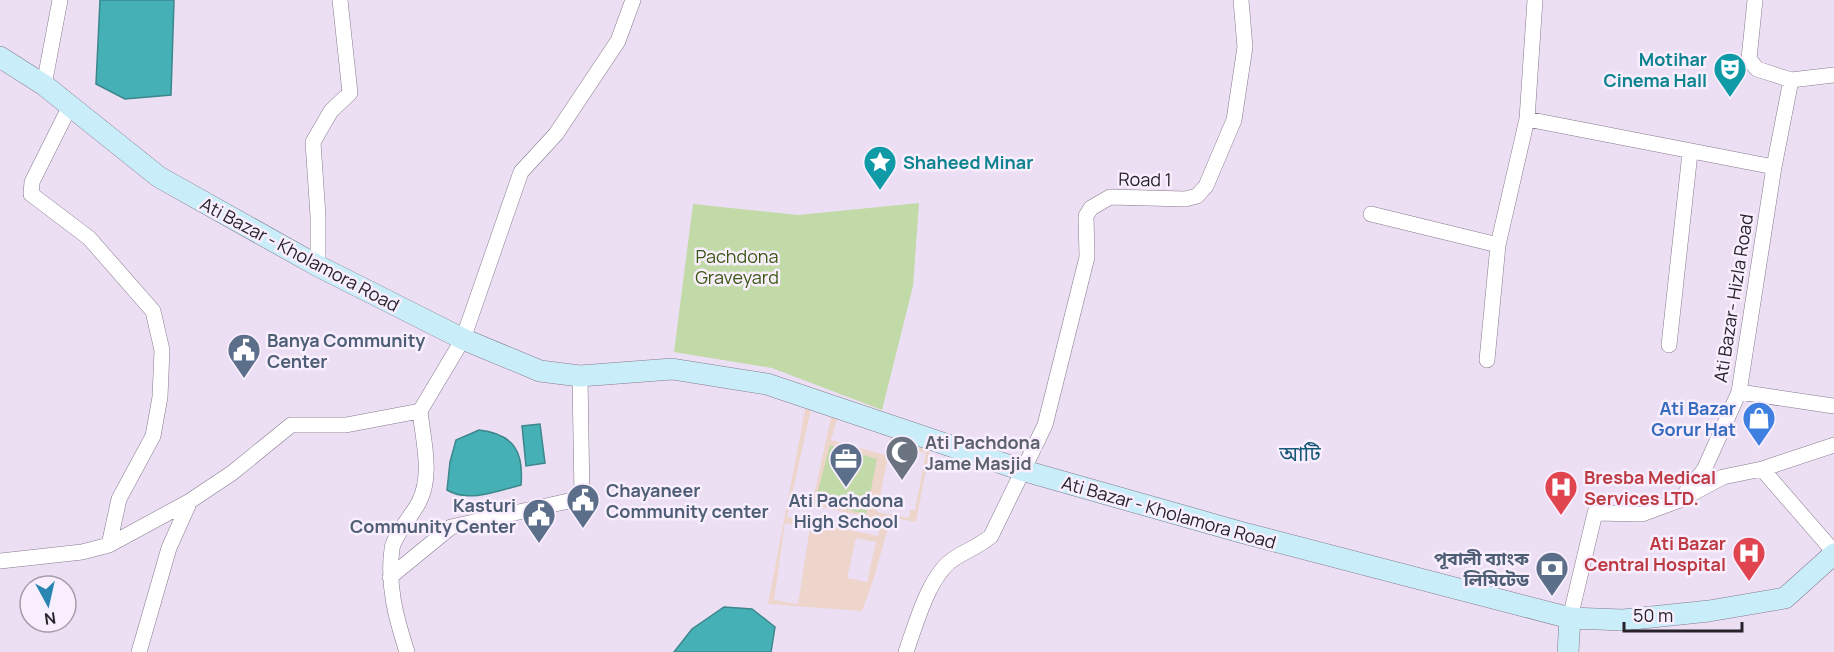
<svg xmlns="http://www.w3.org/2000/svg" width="1834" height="652" viewBox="0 0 1834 652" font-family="Manrope,'Noto Sans Bengali',sans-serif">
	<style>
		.education { fill: #edd5cb; fill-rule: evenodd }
		.green { fill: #c1daa8 }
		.water { fill: #45b1b6; stroke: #3c868c; stroke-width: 1.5 }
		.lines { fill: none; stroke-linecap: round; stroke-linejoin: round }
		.minor-casing { stroke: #867a8d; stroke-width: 16 }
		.secondary-casing { stroke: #867a8d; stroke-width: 22 }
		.minor { stroke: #fff; stroke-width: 15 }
		.secondary { stroke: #c9eefa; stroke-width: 21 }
		.labels { text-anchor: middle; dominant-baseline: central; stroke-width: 5; stroke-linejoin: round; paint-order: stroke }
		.culture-label { font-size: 18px; font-weight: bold; fill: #0d838f; stroke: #f8eefe; text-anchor: end }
		.street-label { font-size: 18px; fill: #28232b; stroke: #f8eefe }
		.park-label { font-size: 18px; fill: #3a5710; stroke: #f8eefe }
		.service-label { font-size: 18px; font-weight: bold; fill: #4e5e75; stroke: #f8eefe; text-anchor: start }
		.shop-label { font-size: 18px; font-weight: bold; fill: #366cbe; stroke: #f8eefe; text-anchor: end }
		.worship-label { font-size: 18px; font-weight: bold; fill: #5b616d; stroke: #f8eefe; text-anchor: start }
		.health-label { font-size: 18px; font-weight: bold; fill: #be3a42; stroke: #f8eefe; text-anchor: start }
		.quarter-label { font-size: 21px; fill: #175776; stroke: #f8eefe }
	</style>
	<rect width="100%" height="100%" fill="#ecdff4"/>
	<path class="education" d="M806 405 895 431 892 443 930 449 916 522 891 517 874 578 862 611 768 604ZM811 409 832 413 812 505 881 520 878 536 787 517ZM838 416 892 432 885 455 831 440ZM830 445 876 459 866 513ZM890 446 926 453 915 510H910L909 518 877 512ZM785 523 810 527 798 604 774 600ZM856 538 876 542 867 582 847 578Z"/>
	<path class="green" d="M919 203 913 286 882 410 772 368 674 352 693 204 798 215Z
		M830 445 877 459 866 514 815 502Z"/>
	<path class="water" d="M100 0H174L171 95 125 99 96 84Z
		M540 424 545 463 526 466 522 426Z
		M479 430C514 434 524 452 521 485 498 491 468 503 447 490L450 462 456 440Z
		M724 607 752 609 775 627 771 652H674L692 629Z"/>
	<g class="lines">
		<defs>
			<path id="minor" d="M1755 0 1749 59 1757 69 1791 80
				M44 85 60 0
				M70 106 32 182 31 194 89 238 153 311 162 350 160 397 153 436 119 499 109 545
				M1527 119 1535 0
				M1371 214 1498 245
				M318 266V216L313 142 331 111 350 93 340 0
				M1669 345 1690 153
				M1487 360 1498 245 1527 119 1774 167
				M1739 392 1834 406
				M1762 469 1834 552
				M1687 496 1723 477 1762 469 1834 445
				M0 561 82 552 109 545 190 501 232 473 291 425H346L420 411 463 339 521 172 556 134 618 41 633 0
				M390 577 451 527 582 498 580 376
				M1570 618 1595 513 1642 514 1680 500 1704 470 1739 392 1774 167 1791 80 1834 75
				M139 652 169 548 190 501
				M407 652C396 618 387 585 392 549 393 537 413 514 419 502 433 475 423 440 420 411
				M906 652C916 624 929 574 955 558 969 549 978 547 991 536L1045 425 1087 257 1086 216 1091 208 1110 197 1185 199 1197 196 1206 186 1234 120 1245 47 1241 0"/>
			<path id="secondary" d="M0 57 44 85 159 177 318 266 463 339 540 371 580 376 672 369 767 384 1025 471 1240 532 1570 618 1623 620 1709 611 1785 598 1834 554
				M1568 652 1570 618"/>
		</defs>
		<use href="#minor" class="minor-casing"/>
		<use href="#secondary" class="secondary-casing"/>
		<use href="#minor" class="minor"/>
		<use href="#secondary" class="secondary"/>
	</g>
	<defs>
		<symbol id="theatre-pin" viewBox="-11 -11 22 30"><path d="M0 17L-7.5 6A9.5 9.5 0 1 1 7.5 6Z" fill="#0f9aa8" stroke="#f8eefe"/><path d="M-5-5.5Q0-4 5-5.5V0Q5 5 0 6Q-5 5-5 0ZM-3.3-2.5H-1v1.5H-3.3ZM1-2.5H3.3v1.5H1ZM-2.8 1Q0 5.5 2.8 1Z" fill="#fff"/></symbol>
		<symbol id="sight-pin" viewBox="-11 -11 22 30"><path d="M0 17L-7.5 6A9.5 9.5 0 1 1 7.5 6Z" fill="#0f9aa8" stroke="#f8eefe"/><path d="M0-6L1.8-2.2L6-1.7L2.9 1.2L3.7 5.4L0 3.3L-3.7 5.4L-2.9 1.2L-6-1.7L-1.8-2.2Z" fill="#fff"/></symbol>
		<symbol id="civic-pin" viewBox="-11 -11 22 30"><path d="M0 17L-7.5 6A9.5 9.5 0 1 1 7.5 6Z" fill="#5c6f8a" stroke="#f8eefe"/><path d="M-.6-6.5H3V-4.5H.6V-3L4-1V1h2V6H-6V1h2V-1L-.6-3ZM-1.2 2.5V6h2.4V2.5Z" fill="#fff"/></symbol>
		<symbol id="shop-pin" viewBox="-11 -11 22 30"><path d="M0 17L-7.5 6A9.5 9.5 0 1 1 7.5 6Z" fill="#3f7fe0" stroke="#f8eefe"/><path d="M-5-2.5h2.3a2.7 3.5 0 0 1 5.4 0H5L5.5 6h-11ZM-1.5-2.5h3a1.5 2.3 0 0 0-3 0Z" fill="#fff"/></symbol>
		<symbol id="mosque-pin" viewBox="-11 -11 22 30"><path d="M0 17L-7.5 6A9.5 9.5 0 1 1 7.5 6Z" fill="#6b7280" stroke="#f8eefe"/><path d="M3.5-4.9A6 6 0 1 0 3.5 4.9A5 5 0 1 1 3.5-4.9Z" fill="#fff"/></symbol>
		<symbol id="office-pin" viewBox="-11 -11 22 30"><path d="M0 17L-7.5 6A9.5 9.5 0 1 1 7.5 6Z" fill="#5c6f8a" stroke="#f8eefe"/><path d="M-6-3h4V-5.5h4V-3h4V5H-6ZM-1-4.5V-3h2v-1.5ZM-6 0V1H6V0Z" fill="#fff"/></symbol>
		<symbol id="hospital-pin" viewBox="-11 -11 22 30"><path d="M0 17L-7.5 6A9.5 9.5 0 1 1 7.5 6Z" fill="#e0444e" stroke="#f8eefe"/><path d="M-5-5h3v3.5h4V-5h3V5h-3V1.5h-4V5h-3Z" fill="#fff"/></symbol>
		<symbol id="bank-pin" viewBox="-11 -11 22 30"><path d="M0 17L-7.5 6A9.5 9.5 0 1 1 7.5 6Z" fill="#5c6f8a" stroke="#f8eefe"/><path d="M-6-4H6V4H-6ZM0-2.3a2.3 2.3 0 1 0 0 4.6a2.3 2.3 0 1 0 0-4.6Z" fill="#fff"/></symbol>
	</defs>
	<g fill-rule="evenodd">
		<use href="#theatre-pin" x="1711" y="50" width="38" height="52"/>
		<use href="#sight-pin" x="861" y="143" width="38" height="52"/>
		<use href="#civic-pin" x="225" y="331" width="38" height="52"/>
		<use href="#shop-pin" x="1740" y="399" width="38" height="52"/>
		<use href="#mosque-pin" x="883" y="433" width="38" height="52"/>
		<use href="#office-pin" x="827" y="440" width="38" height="52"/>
		<use href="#hospital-pin" x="1542" y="468" width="38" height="52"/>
		<use href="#civic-pin" x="564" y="481" width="38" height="52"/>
		<use href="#civic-pin" x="520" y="496" width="38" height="52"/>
		<use href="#hospital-pin" x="1730" y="534" width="38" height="52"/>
		<use href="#bank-pin" x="1533" y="549" width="38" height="52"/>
	</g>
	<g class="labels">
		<g class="culture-label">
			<text x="1707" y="59">Motihar<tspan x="1707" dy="21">Cinema Hall</tspan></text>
			<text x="903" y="162" text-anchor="start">Shaheed Minar</text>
		</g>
		<g class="street-label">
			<text transform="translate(1145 179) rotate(1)">Road 1</text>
			<text transform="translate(300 254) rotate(28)">Ati Bazar - Kholamora Road</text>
			<text transform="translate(1733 298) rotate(-81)">Ati Bazar- Hizla Road</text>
			<text transform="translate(1169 512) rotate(16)">Ati Bazar - Kholamora Road</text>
		</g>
		<g class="park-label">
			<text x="737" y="256">Pachdona<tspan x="737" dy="21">Graveyard</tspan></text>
		</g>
		<g class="service-label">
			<text x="267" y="340">Banya Community<tspan x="267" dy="21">Center</tspan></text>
			<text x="606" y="490">Chayaneer<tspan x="606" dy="21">Community center</tspan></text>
			<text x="846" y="500" text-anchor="middle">Ati Pachdona<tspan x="846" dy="21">High School</tspan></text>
			<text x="516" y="505" text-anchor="end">Kasturi<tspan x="516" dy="21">Community Center</tspan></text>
			<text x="1529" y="558" text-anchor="end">পূবালী ব্যাংক<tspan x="1529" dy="21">লিমিটেড</tspan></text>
		</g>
		<g class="shop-label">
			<text x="1736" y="408">Ati Bazar<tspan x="1736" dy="21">Gorur Hat</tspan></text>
		</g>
		<g class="worship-label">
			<text x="925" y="442">Ati Pachdona<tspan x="925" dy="21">Jame Masjid</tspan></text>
		</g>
		<g class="health-label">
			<text x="1584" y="477">Bresba Medical<tspan x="1584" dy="21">Services LTD.</tspan></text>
			<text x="1726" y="543" text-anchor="end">Ati Bazar<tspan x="1726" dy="21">Central Hospital</tspan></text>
		</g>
		<g class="quarter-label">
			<text x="1300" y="453">আটি</text>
		</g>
	</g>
	<g transform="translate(48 604) rotate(172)"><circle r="28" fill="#f8eefe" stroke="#a59daa" stroke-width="1.5"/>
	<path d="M0-4.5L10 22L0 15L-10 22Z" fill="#2986b3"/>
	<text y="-9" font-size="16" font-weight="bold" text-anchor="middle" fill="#28232b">N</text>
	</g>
	<path d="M1624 622v9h118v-9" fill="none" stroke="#28232b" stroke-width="3"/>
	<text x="1633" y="622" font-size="18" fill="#28232b" stroke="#f8eefe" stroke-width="4.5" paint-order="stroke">50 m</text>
</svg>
